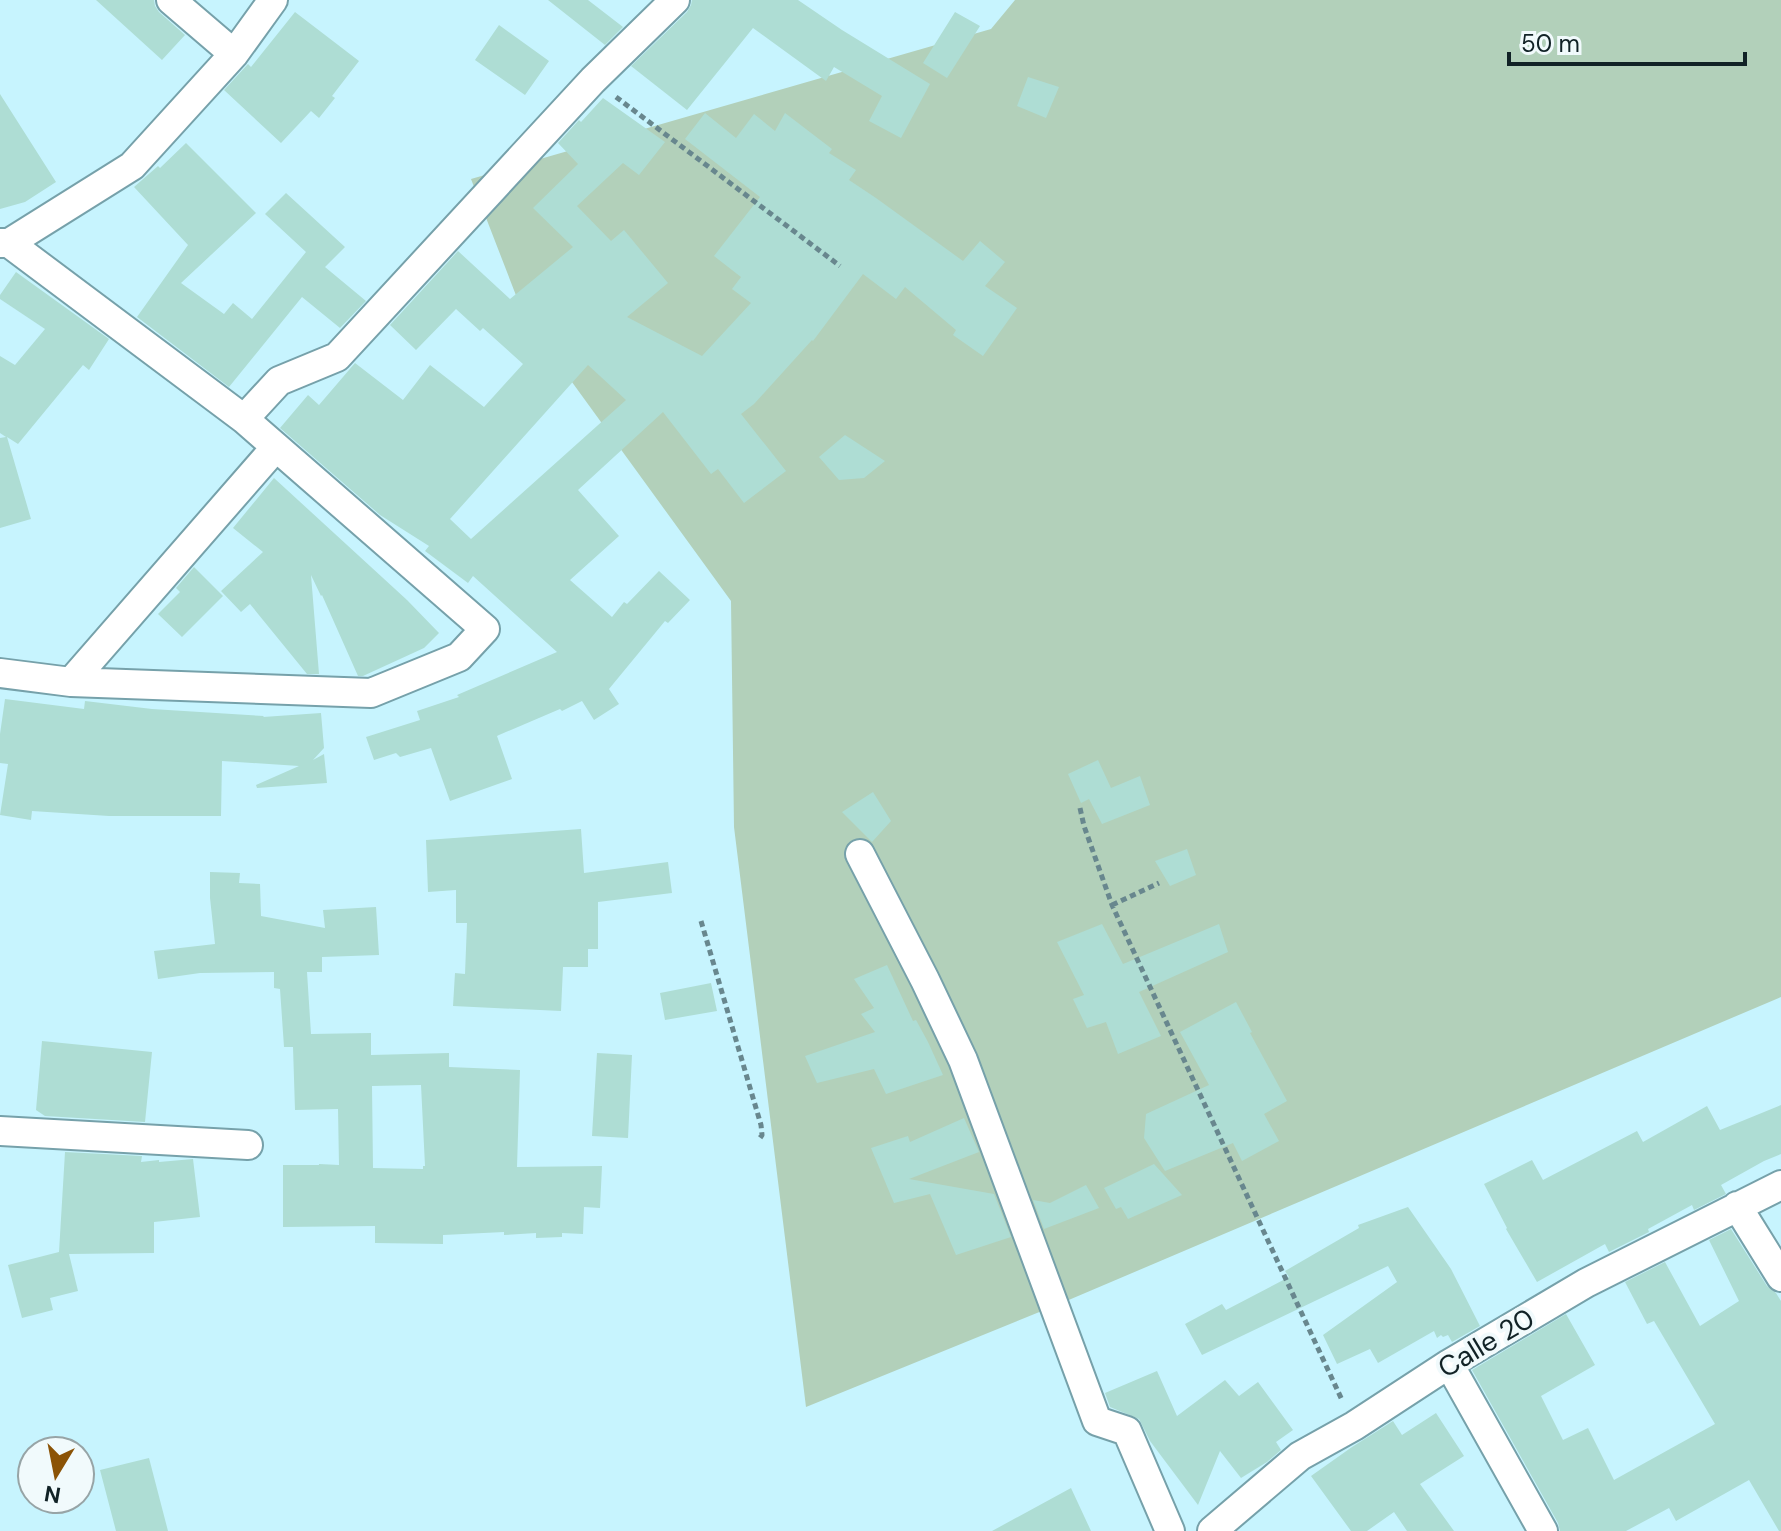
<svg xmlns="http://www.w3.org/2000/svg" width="1781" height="1531" viewBox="0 0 1781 1531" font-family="'DM Sans',sans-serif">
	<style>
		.green { fill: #b2d0ba }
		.building { fill: #aeddd4; fill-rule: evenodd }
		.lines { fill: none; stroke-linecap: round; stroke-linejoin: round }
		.street-casing { stroke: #76a1aa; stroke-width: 32 }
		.path { stroke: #68878e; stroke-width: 5; stroke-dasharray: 6 4; stroke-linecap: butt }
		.street { stroke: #fff; stroke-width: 28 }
		.labels { text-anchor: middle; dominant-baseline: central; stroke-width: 8; stroke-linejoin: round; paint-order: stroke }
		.street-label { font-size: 28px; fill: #112226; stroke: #f1fafc }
	</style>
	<rect width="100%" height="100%" fill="#c7f4fe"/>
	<path class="green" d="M1015 0H1781V997L1064 1302 806 1407 734 827 731 601 524 316 471 179 991 29Z"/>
	<path class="building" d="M96 0H154L155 6 159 12 185 35 162 60Z
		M548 0H588L623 27 605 45Z
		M692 0H798L842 30 930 84 901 138 869 121 882 96 834 67 826 81 753 28 687 110 631 66 687 12 691 5Z
		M295 12 359 61 332 96 335 98 319 118 311 111 281 143 224 90 248 64 251 67Z
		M955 12 980 26 947 78 923 63Z
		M499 25 549 61 525 95 475 60Z
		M1028 77 1059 87 1046 118 1017 106Z
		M0 94 56 182 25 202 0 209Z
		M603 98 665 142 639 175 623 163 577 206 611 241 624 230 668 283 627 317 702 356 751 303 732 289 741 277 714 256 760 197 685 139 705 113 736 138 754 114 775 131 785 113 832 149 829 153 856 170 849 180 876 198 963 261 980 241 1005 262 985 286 1017 308 983 356 953 335 956 330 905 287 896 299 863 274 813 341 812 340 754 404 741 414 786 471 744 503 718 469 711 474 663 412 578 490 619 536 570 580 612 617 624 602 627 604 659 571 690 600 668 623 665 621 609 689 619 704 594 720 582 701 562 711 560 709 499 735 497 736 512 779 450 801 431 748 400 757 396 753 374 760 366 737 420 720 417 711 459 697 457 695 557 652 473 576 468 583 425 551 429 546 380 515 280 428 308 395 319 405 355 363 403 400 430 365 484 407 523 364 483 328 480 331 456 309 416 350 390 325 458 251 510 299 573 247 533 208 578 164 558 143 579 120 581 122ZM588 365 626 400 471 539 450 519Z
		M186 143 256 213 181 283 224 314 233 303 252 319 306 252 265 214 286 193 345 247 325 267 366 301 340 328 302 297 229 387 137 317 188 245 134 187 158 166 160 168Z
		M16 272 109 339 89 370 83 365 18 444 7 437 31 519 0 528V438L6 437 0 433V356L15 365 45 329 0 299V295Z
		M845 435 885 461 864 478 839 480 819 457Z
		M274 478 407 600 439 633 424 648 363 676H358L322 595 321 596 311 575 319 674H307L250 604 241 612 221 591 263 552 233 528Z
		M194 567 223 596 182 637 158 614 180 592 176 588Z
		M5 699 84 709 85 701 152 709 264 716 263 717 321 713 324 748 313 760 324 754 327 783 257 788 256 785 299 766 222 761 221 816H109L32 811 31 820 0 815 8 764 0 763V734Z
		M1098 760 1111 788 1140 776 1150 805 1102 824 1089 799 1081 803 1068 774Z
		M873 792 891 821 872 842 842 812Z
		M581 829 584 873 668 862 672 893 598 902V949H588V967H563L561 1011 453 1006 455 973 465 974 467 923H456V890L428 892 426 840Z
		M1187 849 1196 875 1170 886 1155 861Z
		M210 872 240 873 239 883 260 884 261 916 325 928 323 910 376 907 379 955 322 957V972H307L311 1034 371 1033V1055L449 1053V1067L520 1070 517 1167 602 1166 600 1208 584 1207 583 1234 562 1233V1237L536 1238V1233L504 1235V1232L443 1235V1244L375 1243V1226L283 1227V1165H319V1164L339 1165 338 1109 295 1110 293 1047H284L280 989 274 988V972L200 973 158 979 154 951 215 944 210 898ZM421 1085 425 1166H423V1169L373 1168 372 1086Z
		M1102 924 1123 964 1219 924 1228 952 1139 992 1161 1036 1118 1054 1106 1022 1087 1028 1073 999 1084 995 1057 942Z
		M887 965 913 1021 916 1020 928 1042 943 1075 886 1094 874 1069 817 1083 805 1056 875 1032 861 1014 874 1008 854 979Z
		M711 983 717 1011 665 1020 660 993Z
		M1236 1002 1252 1032 1250 1033 1287 1101 1264 1114 1279 1141 1242 1161 1233 1143 1165 1171 1144 1138 1146 1114 1209 1085 1180 1032Z
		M42 1041 152 1052 145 1122 45 1116 36 1110Z
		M597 1053 632 1055 628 1138 592 1136Z
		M1781 1105V1154L1764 1161 1721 1185 1726 1194 1694 1210 1692 1205 1648 1229 1649 1232 1609 1252 1605 1244 1537 1282 1506 1229 1507 1228 1484 1184 1532 1160 1543 1180 1637 1131 1643 1142 1707 1106 1720 1130Z
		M964 1118 979 1152 909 1179 994 1194 1011 1237 956 1255 930 1194 894 1203 871 1148 908 1136 910 1142Z
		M65 1152 142 1156 141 1162 159 1160V1162L193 1159 200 1217 154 1222V1253L69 1254 78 1291 50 1298 53 1310 22 1318 8 1265 59 1252Z
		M1154 1164 1182 1195 1128 1219 1121 1207 1116 1209 1104 1188Z
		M1086 1185 1099 1208 1044 1229 1033 1200 1050 1203Z
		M1408 1207 1451 1269 1480 1326 1452 1342 1448 1335 1443 1337 1441 1335 1437 1338 1434 1331 1378 1363 1370 1349 1337 1364 1323 1335 1397 1282 1388 1266 1202 1355 1185 1324 1222 1304 1226 1310 1289 1277 1285 1271 1359 1228 1358 1225Z
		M1731 1229 1767 1286 1776 1293 1781 1301V1531H1779L1749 1480 1676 1521 1669 1508 1626 1531H1560L1558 1523 1472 1370 1566 1314 1595 1365 1541 1396 1563 1440 1588 1428 1614 1480 1715 1424 1654 1321 1647 1324 1625 1282 1665 1262 1700 1326 1739 1301 1709 1240Z
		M1157 1371 1177 1416 1225 1380 1239 1396 1258 1382 1293 1430 1276 1442 1281 1450 1267 1462 1241 1478 1220 1451 1198 1505 1150 1441 1139 1419 1110 1407 1105 1393Z
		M1436 1413 1464 1456 1420 1484 1454 1531H1407L1394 1512 1367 1531H1351L1311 1476 1352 1447 1393 1421 1402 1435Z
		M149 1458 168 1531H116L100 1470Z
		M1071 1488 1091 1531H992Z"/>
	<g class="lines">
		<defs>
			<path id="street" d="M171 0 234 54
				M0 243H9L132 166 234 54 273 0
				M244 419 279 381 337 357 593 80 675 0
				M0 673 71 682 371 693 459 657 485 629 244 419 9 243
				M71 682 276 447
				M860 854 925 980 963 1060 1097 1421 1127 1431 1170 1531
				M0 1131 248 1145
				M1737 1206 1781 1277
				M1449 1364 1543 1531
				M1212 1531 1300 1456 1354 1426 1449 1364 1586 1283 1781 1185"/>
		</defs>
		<use href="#street" class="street-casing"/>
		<path class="path" d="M616 97 840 266
			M1080 808 1084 826 1112 905 1342 1400
			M1112 905 1159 883
			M701 921 761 1125 762 1135 758 1141"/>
		<use href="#street" class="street"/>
	</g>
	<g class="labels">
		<g class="street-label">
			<text transform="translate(1486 1343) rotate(-31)">Calle 20</text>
		</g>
	</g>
	<g transform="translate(56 1475) rotate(190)"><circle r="38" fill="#f1fafc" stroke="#97a4a6" stroke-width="2"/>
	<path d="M0-6L14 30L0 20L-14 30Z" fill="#8b5306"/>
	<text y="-12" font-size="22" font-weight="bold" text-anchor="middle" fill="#112226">N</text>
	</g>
	<path d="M1509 52v12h236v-12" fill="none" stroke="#112226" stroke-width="4"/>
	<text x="1521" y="52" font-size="24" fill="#112226" stroke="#f1fafc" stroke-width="6" paint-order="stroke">50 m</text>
</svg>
